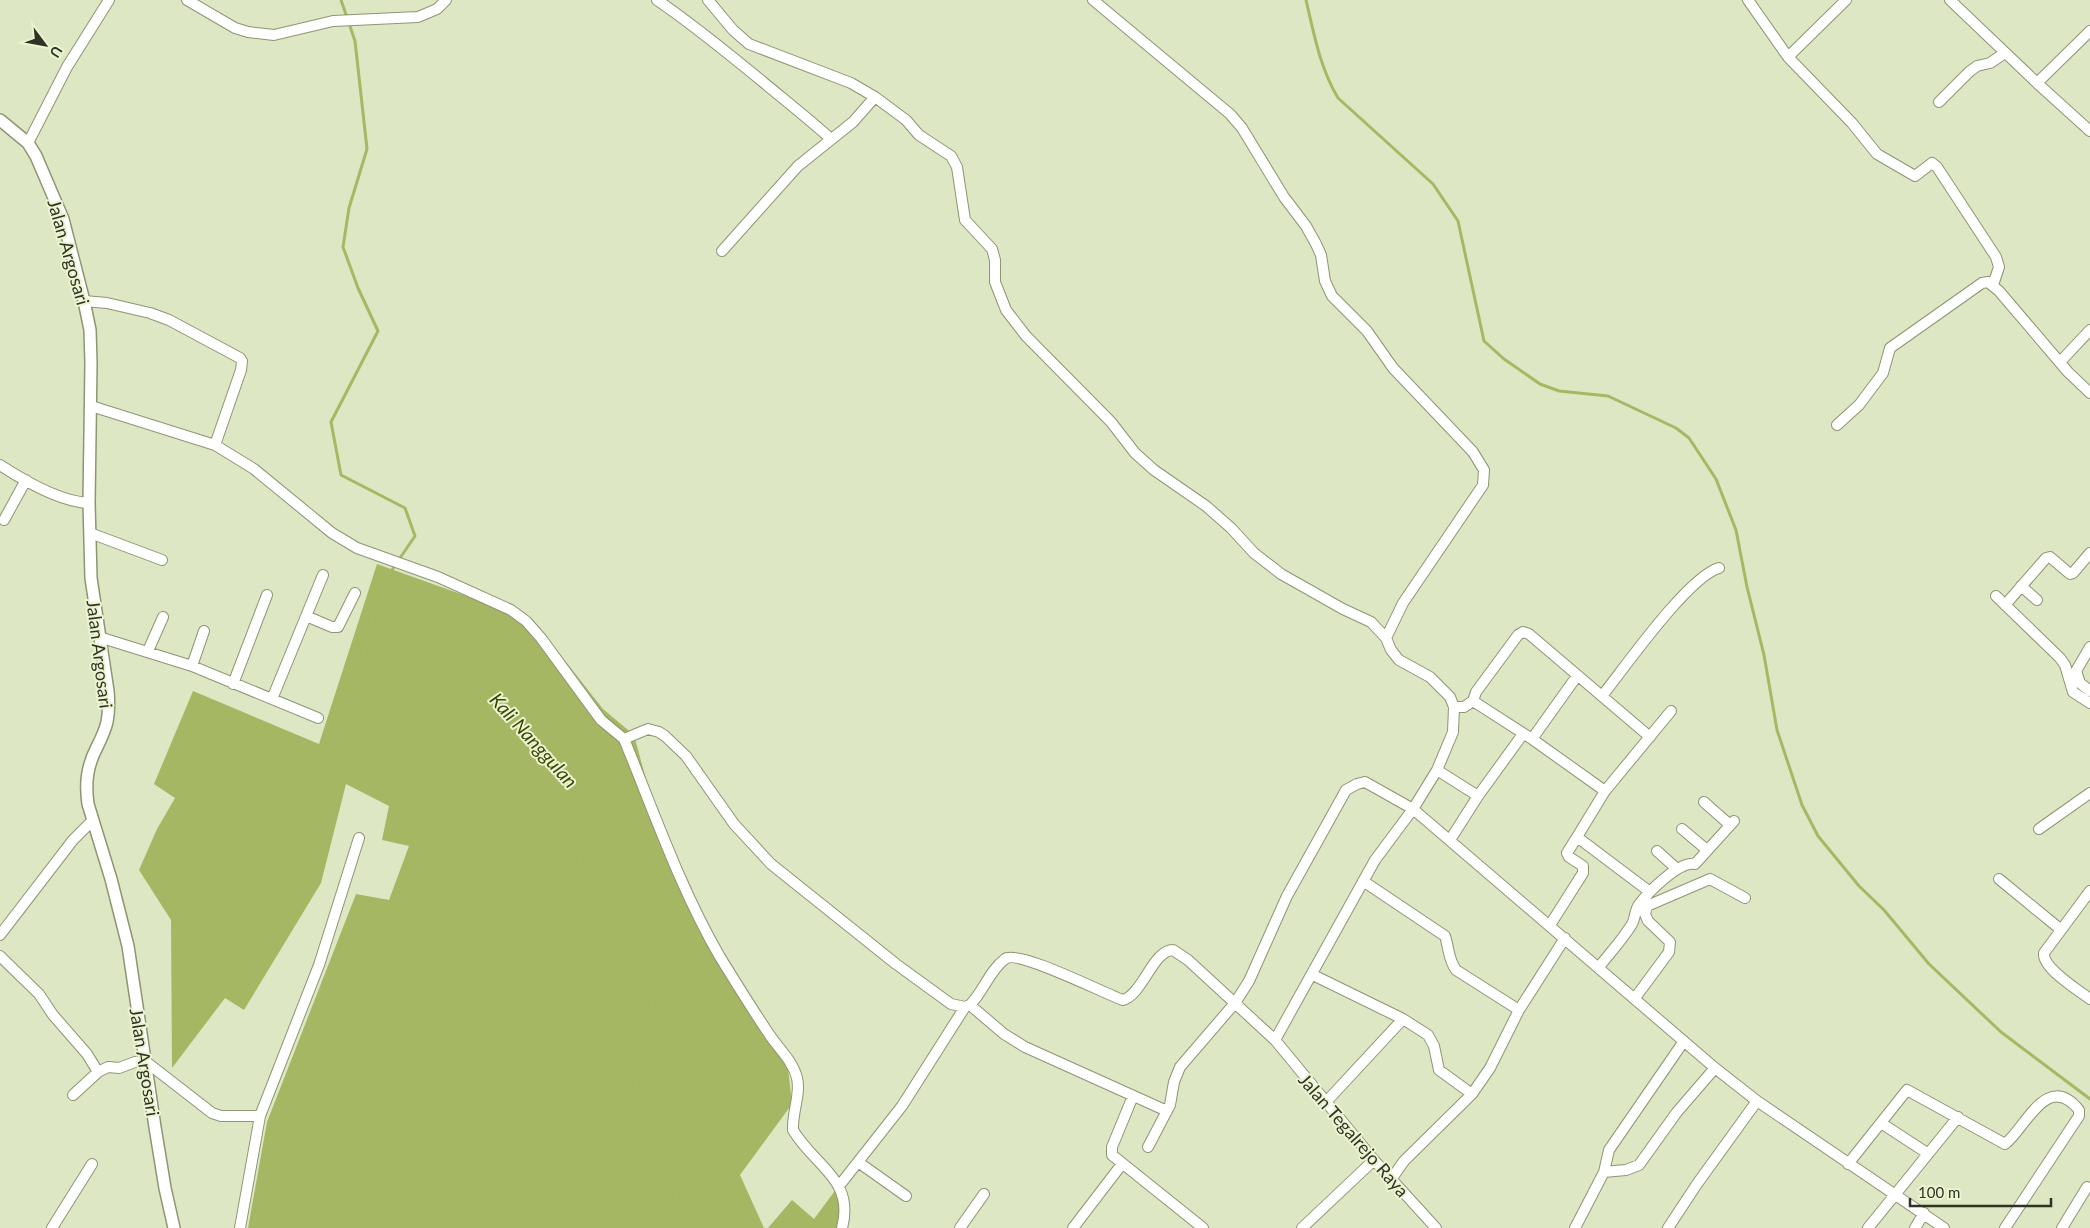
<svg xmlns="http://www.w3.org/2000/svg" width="2090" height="1228" viewBox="0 0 2090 1228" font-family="Lato,sans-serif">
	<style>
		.forest { fill: #a5b762 }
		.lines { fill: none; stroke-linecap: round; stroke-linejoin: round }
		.stream { stroke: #a6b863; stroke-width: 3 }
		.minor-casing { stroke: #8d9573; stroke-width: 12 }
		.tertiary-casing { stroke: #8d9573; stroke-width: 14 }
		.minor { stroke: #fff; stroke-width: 10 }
		.tertiary { stroke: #fff; stroke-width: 11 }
		.labels { text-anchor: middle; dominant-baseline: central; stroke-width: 4; stroke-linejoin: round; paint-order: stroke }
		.street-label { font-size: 18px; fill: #2f3224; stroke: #ebf4d0 }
		.water-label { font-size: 19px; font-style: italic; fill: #3c4603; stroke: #ebf4d0 }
	</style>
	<rect width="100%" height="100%" fill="#dee7c3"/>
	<path class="forest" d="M377 564 533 620 603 709 634 735 653 805 687 892 788 1068 792 1104 740 1175 764 1228H248L267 1122 356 894 389 900 409 846 382 840 389 806 346 784 321 883 244 1010 225 998 172 1068 171 920 139 870 157 829 175 798 154 784 193 691 319 744Z
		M837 1188 841 1198 839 1228H768L792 1200 814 1219Z"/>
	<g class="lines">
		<path class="stream" d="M341 0 355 41 367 149 349 208 343 247 358 288 378 331 331 422 341 475 405 508 415 536 379 589 362 663 392 683 466 689 498 715 547 777 578 810 588 838 572 880 591 926 619 949 640 971 655 1013 641 1056 633 1069 649 1144 668 1176 689 1228
			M1306 0C1314 34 1320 68 1338 98L1433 184 1458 221 1484 341 1504 359 1540 384 1559 391 1608 396 1676 428 1689 438 1716 479 1736 530 1747 587 1764 655 1777 730 1802 805 1818 836 1859 886 1884 910 1929 964 2001 1032 2090 1099"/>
		<defs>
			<path id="minor" d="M187 0 235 28 248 32 274 35 333 21 418 17 437 9 446 0
				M657 0C694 25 729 54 763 82 786 101 809 119 831 139
				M708 0 733 30 749 44 851 83 875 97 853 122 798 166 722 251
				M1093 0 1230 114 1242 128 1284 197 1306 226 1316 244 1321 255 1325 281 1332 296 1367 331 1393 368 1473 452 1484 470 1483 485 1403 603 1386 638 1391 650 1399 660 1430 677 1450 697 1454 707 1453 732 1437 770 1413 809 1375 860 1275 1040
				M1748 0 1788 57 1846 0
				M1950 0 2037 83 2090 31
				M1788 57 1852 123 1877 154 1915 176 1932 163 1937 167 1996 257 1999 267 1993 285
				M2037 83 2090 131
				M875 97 906 120 919 135 951 156 957 167 965 220 992 249 995 260V282L1006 310 1026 336 1111 422 1135 453 1154 470 1206 506 1231 528 1254 553 1281 574 1343 609 1371 622 1386 638
				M1939 102 1969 72 1977 66 1990 63 2005 53
				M28 143 67 67 109 0
				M84 301 107 303 150 313 169 320 240 358 242 361 241 370 215 445 254 469 332 533 357 548 438 577 511 610 526 621 541 638 601 720 624 739 648 729 659 732 665 736 686 756 734 824 771 864 896 964 951 1004 965 1007 970 1005C983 992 990 970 1005 959 1018 949 1105 994 1123 1000 1143 994 1153 950 1173 950L1188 960 1275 1040 1374 1160 1436 1228
				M2060 362 2090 330
				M91 406 215 445
				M1837 425 1859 405 1883 373 1890 348 1982 283 1988 282 1999 291 2068 372 2090 393
				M0 465C23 480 61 502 89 503
				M4 520 26 480
				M90 533 162 560
				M2021 586 2037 600
				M1996 596 2060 658 2065 665 2073 692 2090 703
				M2005 605 2046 558 2050 557 2070 574 2073 573 2090 553
				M306 616 332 627H338L355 593
				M99 637 192 666 318 718
				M2090 647 2076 671 2080 683 2090 691
				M148 651 163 617
				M192 666 204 631
				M233 684 267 595
				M1602 696C1625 667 1688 577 1719 568
				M272 699 323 575
				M1454 707H1464L1473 701
				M624 739C654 812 680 888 720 957 736 983 752 1009 769 1034 778 1048 793 1061 797 1078 801 1094 792 1112 793 1130 814 1166 855 1179 842 1228
				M1532 739 1577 676
				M1437 770 1478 796
				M1605 791 1532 739 1473 701 1476 692 1518 635 1523 632 1529 634 1650 737
				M1704 802 1730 825
				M1682 829 1707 850
				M2039 829 2090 793
				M1450 840 1478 796 1523 734
				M1657 851 1677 869
				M1999 879 2060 929
				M1363 881 1445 936C1449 948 1448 959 1456 970L1519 1010
				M2090 891 2044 953C2042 968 2078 990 2090 999
				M1650 892 1577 837 1605 791 1671 711
				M1550 925 1583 873V866L1569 857 1567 853 1577 837
				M0 935 73 840 93 820
				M0 956 39 994 53 1015 87 1054 98 1072
				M1599 967C1610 953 1623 939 1632 924 1635 919 1635 911 1638 906 1648 892 1679 861 1695 864L1734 821
				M1313 975 1403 1019 1428 1035 1434 1046 1439 1070 1472 1094
				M1635 998 1669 952 1670 942 1648 921 1645 914 1647 906 1710 879 1745 898
				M970 1005 1004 1034 1025 1047 1167 1111
				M73 1095 98 1072 108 1067 119 1068 135 1062 145 1061 212 1113 221 1116H260
				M1133 1096 1112 1147V1155L1203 1228
				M1326 1102 1403 1019
				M1881 1123 1927 1153
				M1148 1147 1170 1105 1174 1082 1180 1067 1235 1003 1249 981 1287 896 1346 790 1357 784 1365 782 1413 809 1715 1068 1757 1101 1944 1228
				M858 1162 906 1196
				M1848 1164 1907 1090 2005 1144C2025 1129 2047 1070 2079 1110V1116L2005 1228
				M1604 1172 1609 1150 1684 1041
				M1392 1178 1404 1161 1472 1094 1490 1068 1519 1010 1565 938
				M839 1186 902 1106 965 1007
				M52 1228 92 1164
				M240 1228 260 1116 319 965 359 838
				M960 1228 984 1194
				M1073 1228 1122 1164
				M1302 1228 1374 1160
				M1575 1228 1604 1172 1626 1170 1639 1165 1677 1112 1715 1068
				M1668 1228 1697 1184 1757 1101
				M1868 1228 1958 1117
				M1915 1228 1924 1213
				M2062 1228 2087 1187"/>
			<path id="tertiary" d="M0 120 28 143 36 156 63 219 84 301 90 330 91 363 89 503 91 578 108 691C109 702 109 712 107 722 105 731 101 739 97 747 87 766 85 783 88 804L111 879 128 946 155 1127 165 1188 174 1228"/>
		</defs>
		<use href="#minor" class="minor-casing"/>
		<use href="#tertiary" class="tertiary-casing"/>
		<use href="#minor" class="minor"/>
		<use href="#tertiary" class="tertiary"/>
	</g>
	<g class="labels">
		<g class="street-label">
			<text transform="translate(69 252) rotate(74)">Jalan Argosari</text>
			<text transform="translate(100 654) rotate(83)">Jalan Argosari</text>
			<text transform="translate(145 1062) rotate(81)">Jalan Argosari</text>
			<text transform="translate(1354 1135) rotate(49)">Jalan Tegalrejo Raya</text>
		</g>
		<g class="water-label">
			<text transform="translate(534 740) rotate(48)">Kali Nanggulan</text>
		</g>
	</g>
	<g transform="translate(45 45) rotate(122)" stroke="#ebf4d0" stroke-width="4" paint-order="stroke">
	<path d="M0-4L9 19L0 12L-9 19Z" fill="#2f3224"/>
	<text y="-8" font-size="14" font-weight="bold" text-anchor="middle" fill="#2f3224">U</text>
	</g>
	<path d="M1910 1198v8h141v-8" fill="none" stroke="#2f3224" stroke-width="2.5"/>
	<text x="1918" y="1198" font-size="15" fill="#2f3224" stroke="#ebf4d0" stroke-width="4" paint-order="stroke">100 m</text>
</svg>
